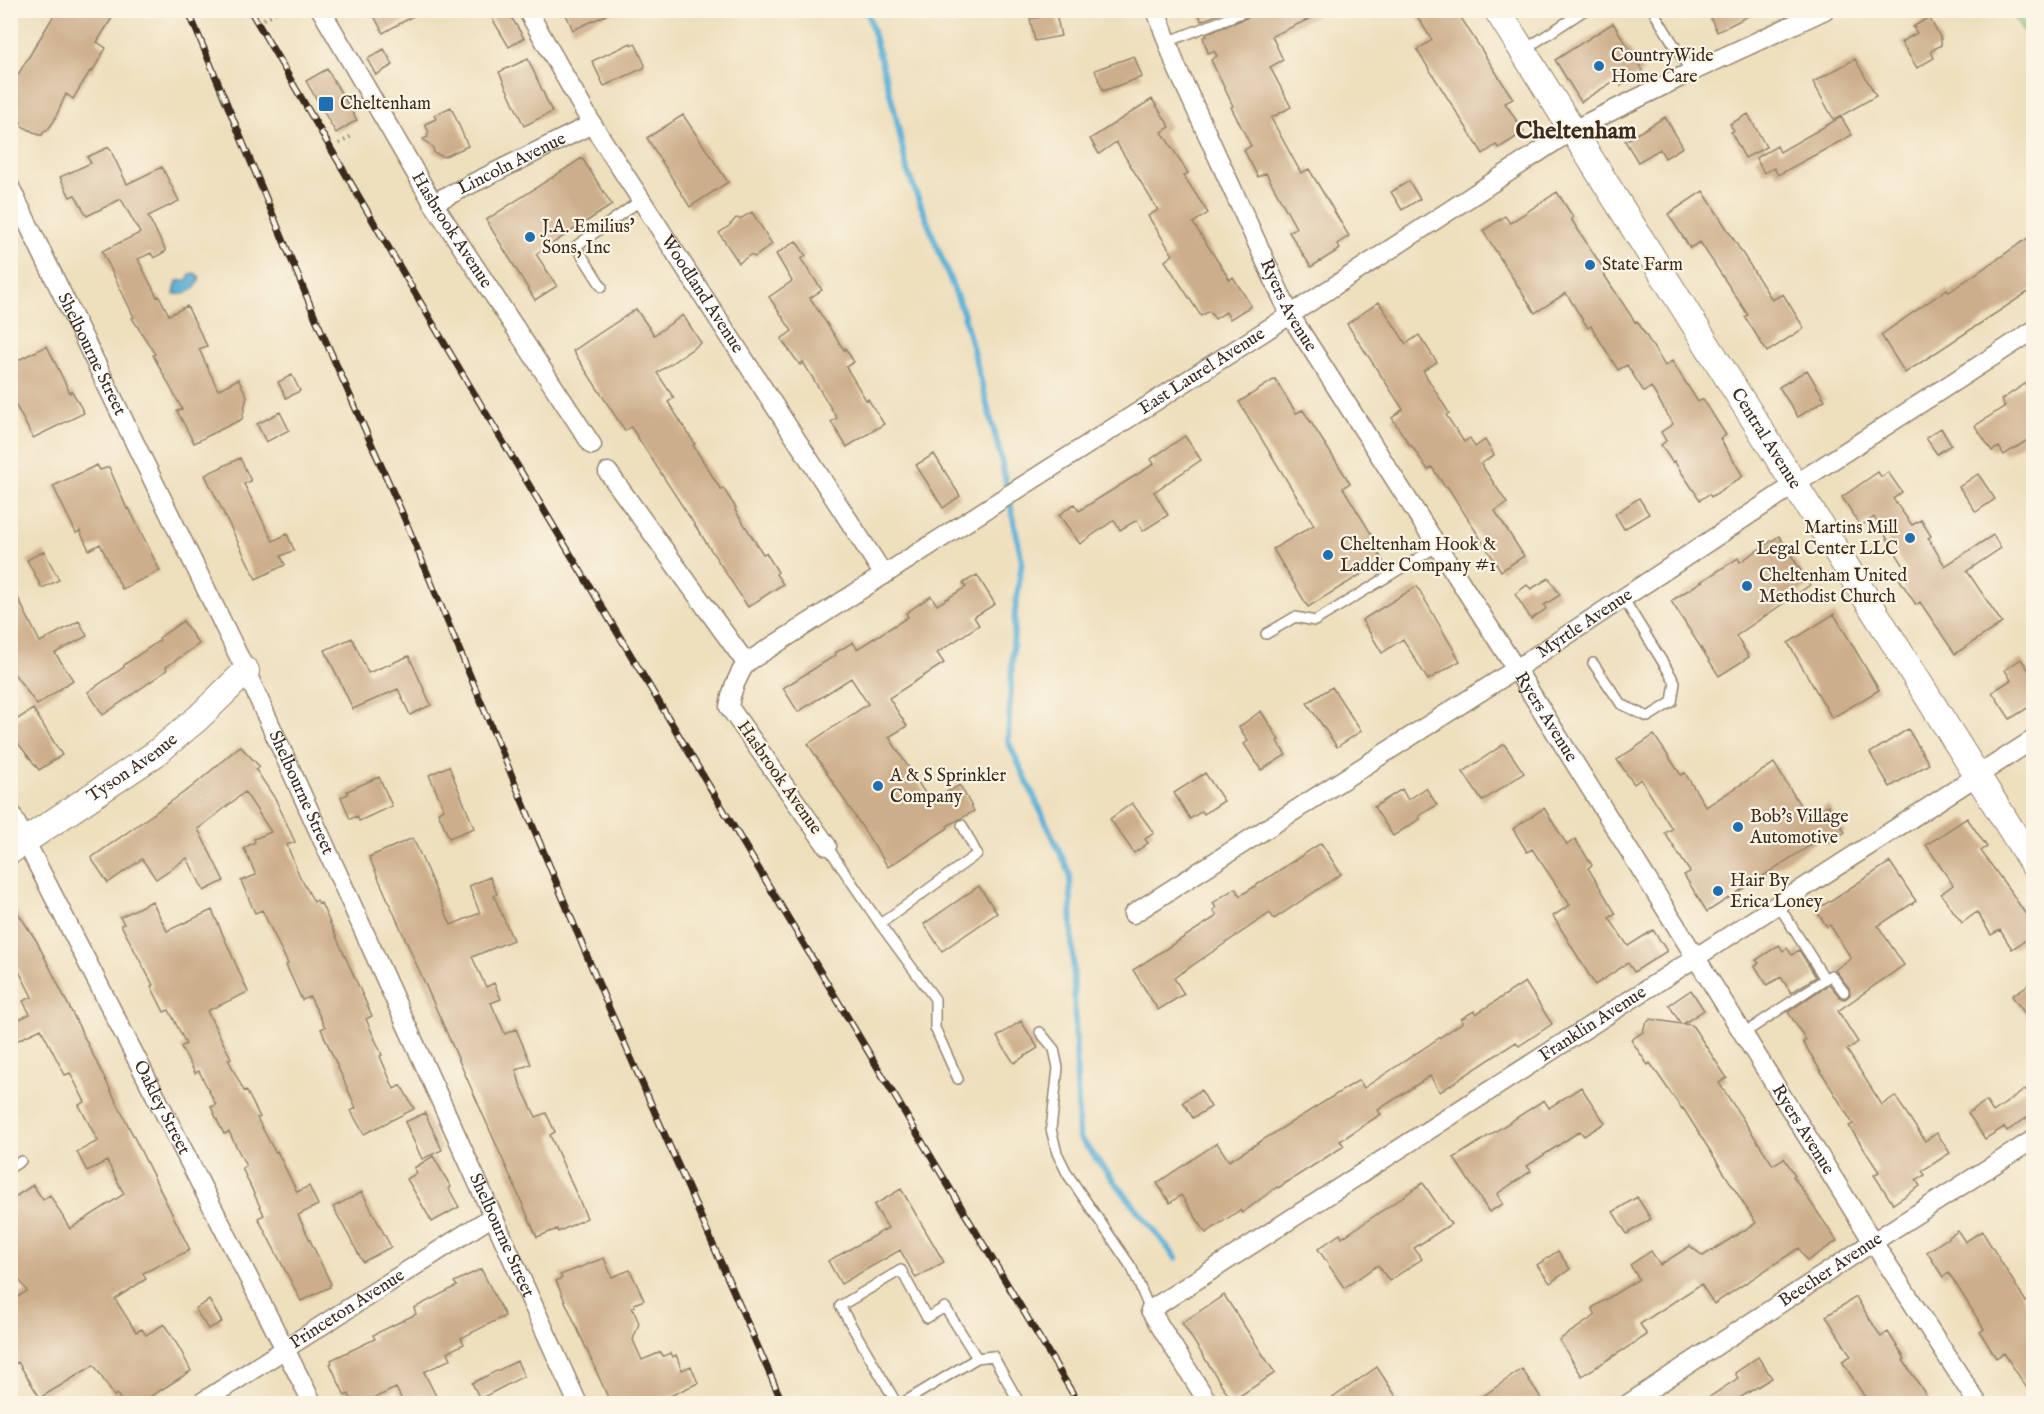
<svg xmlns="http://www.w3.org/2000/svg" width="2044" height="1414" viewBox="0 0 2044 1414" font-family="'IM FELL English',serif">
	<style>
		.park { fill: url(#park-crowns); stroke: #667d52; stroke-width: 1.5 }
		.water { fill: #5aafd6; stroke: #4a6c7a; stroke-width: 1.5 }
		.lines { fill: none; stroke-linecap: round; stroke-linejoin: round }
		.stream { stroke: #5aafd6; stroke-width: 6 }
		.building { fill: #cdae8a }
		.lane-casing { stroke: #94846e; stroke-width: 12 }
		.street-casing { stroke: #94846e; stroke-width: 21 }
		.secondary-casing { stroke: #94846e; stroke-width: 28 }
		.path { stroke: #94846e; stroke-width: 4; stroke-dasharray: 1.5 4.5; stroke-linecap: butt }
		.lane { stroke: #fff; stroke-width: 9 }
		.street { stroke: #fff; stroke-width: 18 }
		.secondary { stroke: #fff; stroke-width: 26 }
		.rail-casing { stroke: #3b2a1e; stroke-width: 7 }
		.rail { stroke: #fcf5e5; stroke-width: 4.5; stroke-dasharray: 14; stroke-linecap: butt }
		.poi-dot { fill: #1f6fb2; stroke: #fcf5e5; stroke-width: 2 }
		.labels { text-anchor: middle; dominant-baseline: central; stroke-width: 4.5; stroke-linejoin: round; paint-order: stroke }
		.poi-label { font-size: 18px; fill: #3b2a1e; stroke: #fcf5e5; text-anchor: start }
		.street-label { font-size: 18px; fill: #3b2a1e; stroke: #fcf5e5 }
		.district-label { font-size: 24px; font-weight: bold; fill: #3b2a1e; stroke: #fcf5e5 }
	</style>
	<defs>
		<pattern id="park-crowns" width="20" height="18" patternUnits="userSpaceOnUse" patternTransform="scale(1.5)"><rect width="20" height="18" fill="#92d086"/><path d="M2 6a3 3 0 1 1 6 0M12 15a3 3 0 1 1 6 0" fill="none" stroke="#78a96d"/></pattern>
	</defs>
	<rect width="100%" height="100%" fill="#fcf5e5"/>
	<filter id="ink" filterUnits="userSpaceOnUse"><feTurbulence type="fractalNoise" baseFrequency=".0167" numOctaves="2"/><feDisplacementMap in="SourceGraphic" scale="12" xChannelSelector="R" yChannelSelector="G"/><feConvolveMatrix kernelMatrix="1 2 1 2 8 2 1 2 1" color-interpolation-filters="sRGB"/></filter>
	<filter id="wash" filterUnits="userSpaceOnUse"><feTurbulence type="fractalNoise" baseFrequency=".008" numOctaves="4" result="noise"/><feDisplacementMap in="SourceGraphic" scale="24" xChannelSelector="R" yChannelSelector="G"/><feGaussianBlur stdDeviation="1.35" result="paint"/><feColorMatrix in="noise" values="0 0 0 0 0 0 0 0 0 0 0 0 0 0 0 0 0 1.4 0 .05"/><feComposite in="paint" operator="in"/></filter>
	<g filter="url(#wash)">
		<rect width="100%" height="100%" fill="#eedfbd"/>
		<path class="park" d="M2011 11H2033V30L2025 35Z"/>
		<path class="water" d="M194 273 199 276 200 279C195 290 186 296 174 294L177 281 187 280 191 274Z"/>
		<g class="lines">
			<path class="stream" d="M867 10 895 112 907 170 963 312 1000 454 1022 561 1015 612 1008 741 1070 874 1079 1137 1176 1258"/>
		</g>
		<g id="blocks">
			<path class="building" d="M57 10H117L97 42 106 48 92 72 90 71 73 99 66 94 54 121 47 131 45 130 42 135H39L20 125 21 122 10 116V88Z
				M371 10H424L383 33Z
				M487 10H507L524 38 509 47Z
				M564 10H617L573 30Z
				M1198 10H1229L1201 21Z
				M1256 10H1329L1272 36 1283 60 1270 67 1291 107 1271 118 1301 173 1309 169 1349 236 1337 244 1340 249 1311 267 1289 232 1296 228 1266 173 1258 177 1244 150 1251 146 1231 107 1233 106 1211 60 1217 56 1214 51 1208 53 1203 37 1207 36 1206 34 1251 16Z
				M1413 10H1456L1513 99 1505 103 1524 132 1499 148 1496 145 1483 154 1417 50 1432 40Z
				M1707 10H1760L1717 32Z
				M1056 14 1061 36 1035 41 1030 19Z
				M1929 17 1941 39V45L1931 51 1934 58 1917 68 1901 42 1917 33 1913 27Z
				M1613 23 1643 71 1621 86 1617 79 1581 102 1555 60Z
				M631 43 632 45 635 43 645 65 644 68 604 86 592 61Z
				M384 49 393 65 376 75 367 59Z
				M1134 56 1142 77 1103 91 1095 70Z
				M528 59 552 112 524 126 499 72Z
				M1855 59 1876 96 1834 120 1813 82Z
				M327 69 357 120 336 133 306 81Z
				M1152 99 1170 127 1162 132 1188 173 1184 176 1208 213 1193 223 1230 280 1233 277 1251 306 1230 319 1226 312 1215 319 1209 311 1201 316 1165 261 1173 255 1148 216 1158 210 1116 142 1099 154 1090 139Z
				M451 107 468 146 444 157 434 153 433 148 423 139 428 137 427 134 429 133 425 124 436 119 434 115Z
				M1748 114 1766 147 1745 158 1731 132 1734 131 1730 124Z
				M683 115 728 182 690 207 647 138Z
				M1665 117 1683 147 1665 158 1660 149 1638 162 1625 141Z
				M1841 117 1852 135 1778 175 1774 168 1764 173 1756 158 1777 146 1780 152Z
				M109 147 127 184 162 167 179 201 148 216 166 251 154 258 151 253 138 259 157 297 159 296 169 315 187 306 207 346 199 349 218 390 238 379 247 396 242 419 194 443 177 411 182 409 153 355 155 354 132 318 134 317 102 251 140 233 121 199 87 216 75 195 70 197 60 177 91 163 87 157Z
				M582 158 612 205 536 254 557 286 535 300 486 220Z
				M1409 181 1420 199 1402 210 1391 192Z
				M1703 191 1772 300 1783 294 1804 328 1767 352 1745 317 1748 315 1700 242 1690 248 1668 214Z
				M1557 192 1573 217 1571 219 1603 268 1601 270 1635 322 1637 321 1665 366 1672 361 1698 402 1703 399 1726 435 1720 439 1743 476 1711 497 1709 494 1700 500 1674 461 1672 462 1661 445 1666 441 1661 432 1673 424 1651 387 1644 392 1627 365 1618 370 1591 326 1588 328 1566 293 1535 313 1483 231 1505 216 1510 223Z
				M752 212 772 244 755 257 750 255 739 263 719 233 729 226 736 218 740 219Z
				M2034 234V288L1905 373 1881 335 1947 289 1949 292Z
				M796 241 806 256 801 259 822 290 810 298 844 350 845 348 854 362 846 367 866 400 868 399 884 424 847 447 831 422 837 418 803 362 800 365 781 339 792 331 769 297 792 281 776 254Z
				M1379 302 1406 344 1419 335 1437 362 1423 371 1449 413 1446 415 1464 442 1470 438 1475 447 1485 440 1494 455 1481 464 1507 503 1495 511 1524 556 1501 571 1447 486 1445 487 1432 467 1428 470 1411 445 1410 446 1392 418 1403 409 1347 324Z
				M636 309 654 335 683 315 701 343 657 373 674 398 668 402 695 444 693 445 721 490 723 488 736 508 735 510 763 554 766 553 778 572 776 574 783 584 748 607 631 427 625 431 573 351Z
				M47 346 70 393 72 391 84 413 33 438 10 394V364Z
				M1807 370 1825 400 1798 417 1779 387Z
				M292 375 300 391 286 398 278 382Z
				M2034 378V436L2004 455 1999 447 1992 451 1975 426 2005 406 2001 400Z
				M1275 379 1296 413 1303 410 1350 483 1343 488 1375 540 1371 542 1383 561 1308 607 1273 549 1314 525 1239 402Z
				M280 412 289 430 266 442 257 424Z
				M1941 428 1951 445 1937 454 1926 438Z
				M1185 436 1201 460 1154 492 1168 515 1143 531 1137 520 1120 530 1114 520 1080 544 1059 515 1074 504 1079 511 1154 464 1151 459Z
				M934 454 960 496 943 508 916 465Z
				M240 458 251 481 244 484 273 541 287 534 294 550 281 556 285 565 256 579 205 475Z
				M97 465 100 470 109 467 127 509 129 508 160 571 122 589 100 544 89 550 80 531 76 533 53 486Z
				M1878 472 1881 477 1888 472 1902 492 1893 499 1912 525 1921 520 1931 536 1928 538 1945 566 1993 535 2001 548 1967 571 2002 623 1955 654 1920 602 1916 605 1898 577 1907 571 1874 517 1861 526 1842 497Z
				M1978 474 1995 499 1976 512 1959 487Z
				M1639 498 1649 514 1624 529 1615 514Z
				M1779 536 1810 585 1736 636 1749 657 1719 676 1671 601 1738 558 1740 562Z
				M44 551 59 580 42 588 27 560Z
				M977 575 995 604 974 617 979 625 937 653 944 663 889 698 907 726 889 737 930 801 960 785 974 811 947 826 948 828 888 867 808 744 868 704 851 678 798 712 783 688 836 655 835 653 853 642 857 649 908 617 906 613 931 596 937 605 966 587 963 583Z
				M1549 578 1560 595 1544 605 1546 609 1531 619 1515 594 1527 585 1531 589Z
				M10 582 40 642 79 621 87 636 55 653 73 680 37 705 10 668Z
				M1417 586 1460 661 1428 680 1403 639 1382 653 1362 620Z
				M1834 614 1879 690 1832 718 1788 643Z
				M183 621 199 644 166 667 167 670 103 715 88 692 124 667V665L160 640 159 638Z
				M352 638 368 673 409 656 431 705 410 715 398 689 353 709 325 650Z
				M2021 659 2034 678V704L2010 719 1992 692 2011 680 2005 670Z
				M1332 687 1361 731 1337 747 1307 703Z
				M33 709 62 755 39 770 10 733V724Z
				M1261 711 1279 740 1277 741 1286 755 1261 770 1244 744 1248 741 1239 727Z
				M1908 729 1929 764 1890 787 1870 753Z
				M1654 735 1681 775 1685 773 1706 807 1774 763 1808 818 1828 805 1845 832 1827 844 1823 837 1707 912 1684 875 1690 872 1665 833 1672 829 1641 779 1634 784 1617 760Z
				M1504 744 1524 773 1482 801 1463 772Z
				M240 746 260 767 256 770 276 800 295 842 287 845 299 875 314 902 317 900 319 904 321 903 372 1016 366 1019 382 1055 380 1056 394 1089 401 1085 414 1109 364 1134 351 1111 356 1108 321 1029 325 1027 310 997 302 1000 286 965 288 964 262 910 255 913 241 881 256 875 244 848 255 842 254 839 271 832 245 792 198 829 224 881 204 891 187 858 156 879 142 859 108 883 91 858 193 786Z
				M449 766 474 828 449 838 438 812 444 809 429 775Z
				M1205 773 1224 801 1204 814 1202 811 1190 819 1174 793Z
				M379 777 392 806 359 821 357 816 350 819 341 797 348 794 347 791Z
				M1426 788 1437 805 1419 816 1420 819 1393 836 1374 807 1402 789 1408 800Z
				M1132 803 1154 833 1145 839 1148 843 1134 853 1110 819Z
				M1544 808 1567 845 1575 839 1592 865 1588 868 1616 914 1609 918 1628 946 1653 930 1667 951 1634 972 1628 963 1595 985 1553 916 1570 905 1532 849 1527 852 1513 829Z
				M1967 818 1987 847 1981 851 2013 895 2034 927V935L2012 949 2000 930 1991 935 1977 912 1962 923 1941 894 1953 885 1926 845Z
				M413 838 451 925 480 913 469 886 490 877 497 894 494 896 513 940 472 957 486 987 494 983 501 999 491 1003 505 1034 516 1029 531 1064 516 1070 520 1084 536 1117 546 1113 555 1132 550 1135 587 1218 558 1232 557 1229 537 1237 369 857Z
				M1321 843 1341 874 1274 919 1270 913 1174 978 1184 994 1158 1010 1133 970 1217 916 1213 910 1216 908 1213 903 1235 888 1240 896Z
				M1890 862 1916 901 1878 926 1904 965 1838 1011 1858 1042 1847 1050 1882 1105 1895 1096 1925 1141 1937 1133 1950 1153 1922 1171 1925 1175 1916 1180 1920 1186 1893 1204 1874 1175 1879 1172 1849 1126 1853 1124 1803 1042 1806 1040 1788 1012 1829 984 1841 998 1845 999 1850 995 1849 988 1835 970 1851 958 1830 925 1827 927 1816 910Z
				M979 886 997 913 942 951 924 924Z
				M10 901 36 940 190 1250 143 1273 146 1279 115 1299 136 1332 142 1329 146 1335 164 1324 180 1349 191 1371 139 1404H123L117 1394 114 1396 94 1365 40 1398 18 1362 10 1367V1302L27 1291 10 1266V1200L33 1185 43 1200 50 1195 70 1229 124 1194 107 1161 87 1171 77 1152 98 1141 79 1105 85 1102 70 1073 65 1075 41 1029 10 1044V1024L30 1014 23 1001 32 997 10 953Z
				M152 901 167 931 212 910 248 992 207 1011 231 1058 228 1059 244 1091 246 1090 260 1117 257 1118 275 1152 277 1151 297 1192 309 1186 318 1205 298 1215 331 1284 329 1285 330 1287 301 1301 258 1218 264 1215 242 1168 246 1166 229 1132 224 1134 211 1107 216 1105 199 1071 195 1073 181 1047 186 1044 169 1010 164 1012 151 986 153 985 121 925 124 924 120 917Z
				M1779 945 1783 951 1787 948 1792 955 1799 950 1816 977 1791 993 1781 977 1767 985 1755 966 1759 963 1756 960Z
				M2034 981V1026L2012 996Z
				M1525 982 1552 1024 1519 1046 1516 1042 1440 1092 1430 1076 1378 1110 1381 1114 1340 1141 1344 1146 1278 1188 1277 1187 1242 1213 1240 1210 1206 1233 1181 1195 1170 1203 1157 1183 1217 1143 1229 1161 1359 1080 1364 1088 1463 1022 1461 1019 1474 1011 1476 1014Z
				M1691 990 1704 1010 1683 1024 1692 1025 1727 1078 1719 1083 1773 1165 1784 1158 1795 1175 1793 1176 1837 1241 1807 1261 1799 1248 1714 1304 1701 1284 1640 1324 1647 1335 1582 1376 1559 1340 1596 1315 1592 1308 1639 1279 1630 1265 1651 1251 1660 1265 1690 1246 1703 1256 1756 1223 1683 1108 1682 1109 1650 1063 1648 1065 1631 1040 1643 1032 1645 1024 1651 1019 1681 1024 1669 1005Z
				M1021 1021 1038 1048 1014 1063 997 1037Z
				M1581 1087 1605 1123 1584 1136 1580 1131 1527 1166 1531 1171 1497 1194 1503 1204 1489 1212 1454 1158 1544 1100 1549 1108Z
				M2026 1089 2034 1101V1113L2007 1131 2004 1127 1985 1139 1968 1113 1986 1101 1993 1112Z
				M1201 1090 1211 1107 1193 1118 1183 1102Z
				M425 1113 442 1150 422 1159 405 1122Z
				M433 1156 451 1187 449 1189 459 1207 432 1222 407 1179 417 1173 414 1168Z
				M1423 1183 1451 1224 1414 1248 1422 1259 1389 1281 1378 1265 1344 1288 1318 1249 1340 1234 1342 1238Z
				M901 1189 944 1262 916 1278 900 1250 841 1284 828 1261 888 1228 874 1205Z
				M362 1192 391 1247 363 1262 333 1207Z
				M1637 1197 1651 1219 1627 1234 1613 1212Z
				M1958 1231 1965 1242 1982 1231 2026 1302 2034 1298V1399L2004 1353 1996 1358 1980 1332 1984 1329 1949 1273 1943 1277 1927 1252Z
				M1558 1251 1570 1269 1550 1283 1537 1265Z
				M604 1258 612 1277 630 1270 644 1300 634 1304 635 1306 632 1307 639 1323 633 1340 642 1360 661 1352 663 1356 671 1353 673 1357 676 1355 682 1370 691 1366 698 1383 653 1404H611L556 1281 562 1278 560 1275Z
				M481 1269 505 1316 461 1338 464 1344 448 1352 451 1359 424 1372 440 1404H404L396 1388 372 1399 371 1398 358 1404H353L349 1394 345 1396 330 1364 332 1363 331 1360 375 1339 373 1335 416 1314 414 1308 457 1286 454 1282Z
				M1224 1295 1275 1373 1232 1401 1182 1323Z
				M1856 1297 1881 1337 1888 1332 1905 1359 1903 1360 1932 1404H1869L1842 1361 1851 1356 1826 1316Z
				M209 1300 222 1322 208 1329 195 1309Z
				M1758 1357 1772 1378 1741 1397 1745 1404H1699L1738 1378 1735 1373Z
				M517 1361 524 1376 480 1399 472 1383Z
				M1377 1367 1401 1404H1324Z
				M1522 1369 1545 1404H1472L1509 1378Z"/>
		</g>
	</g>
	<g filter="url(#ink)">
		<use href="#blocks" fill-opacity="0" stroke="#94846e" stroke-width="1.5"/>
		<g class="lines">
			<defs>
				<path id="lane" d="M1655 14 1691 72
					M1506 20 1521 10
					M1167 42 1249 10
					M1524 50 1585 10
					M602 287 576 246 641 200
					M1266 634 1295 617 1315 621 1438 546
					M1593 663 1621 704 1648 717 1672 702 1675 682 1623 598
					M827 846 880 924 977 854 962 825
					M1777 903 1825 979
					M880 924 935 999V1028L958 1079
					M1040 1032 1054 1049 1058 1068 1051 1129 1057 1153 1068 1175 1132 1268 1150 1310
					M1743 1034 1831 975 1844 992
					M10 1168 21 1161
					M897 1404 840 1306 901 1270 927 1318 945 1307 977 1358
					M901 1404 977 1358 993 1356 1020 1404"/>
				<g id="street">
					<path id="s1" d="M321 10 433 203 592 445"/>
					<path id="s2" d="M527 10 592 124 884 575"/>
					<path id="s3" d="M1156 10 1176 66 1290 315 1516 669 1873 1242 1978 1404"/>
					<path id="s4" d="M10 187 246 671 578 1404"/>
					<path id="s5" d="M433 203 592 124"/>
					<path d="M608 472 746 663"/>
					<path id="s6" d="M10 811 313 1404"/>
					<path id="s7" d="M827 846 729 707C731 690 737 677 746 663L1290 315 1571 131 1691 72 1825 10"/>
					<path id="s8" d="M1133 914 1516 669 1794 485 2034 330"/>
					<path id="s9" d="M199 1404 493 1216"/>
					<path id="s10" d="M1209 1404 1150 1310 2034 739"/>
					<path id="s11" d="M1628 1404 1873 1242 2034 1139"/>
				</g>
				<g id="secondary">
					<path id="s12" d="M1497 10 2034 866"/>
					<path id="s13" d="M10 851 155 754 198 718 246 671"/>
				</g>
			</defs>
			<use href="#lane" class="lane-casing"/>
			<use href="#street" class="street-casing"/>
			<use href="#secondary" class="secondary-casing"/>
			<path class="path" d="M264 19 279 10
				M339 144 353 135"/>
			<use href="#lane" class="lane"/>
			<use href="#street" class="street"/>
			<use href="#secondary" class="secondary"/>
			<defs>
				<path id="rail" d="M188 10 316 319 403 515 605 999 783 1404
					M250 10 450 353 1079 1404"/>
			</defs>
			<use href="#rail" class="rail-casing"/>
			<use href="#rail" class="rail"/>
		</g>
	</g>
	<g class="poi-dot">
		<circle cx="1599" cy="66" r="6"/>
		<rect x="318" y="96" width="16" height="16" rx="3"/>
		<circle cx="530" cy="237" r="6"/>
		<circle cx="1590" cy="265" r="6"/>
		<circle cx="1910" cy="538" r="6"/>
		<circle cx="1328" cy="555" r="6"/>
		<circle cx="1747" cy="586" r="6"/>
		<circle cx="878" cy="786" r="6"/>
		<circle cx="1738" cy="827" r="6"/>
		<circle cx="1718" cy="891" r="6"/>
	</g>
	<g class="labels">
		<g class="poi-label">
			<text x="1611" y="56">CountryWide<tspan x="1611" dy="21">Home Care</tspan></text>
			<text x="340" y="104">Cheltenham</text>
			<text x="542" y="227">J.A. Emilius'<tspan x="542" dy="21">Sons, Inc</tspan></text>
			<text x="1602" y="265">State Farm</text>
			<text x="1898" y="528" text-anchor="end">Martins Mill<tspan x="1898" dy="21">Legal Center LLC</tspan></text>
			<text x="1340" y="545">Cheltenham Hook &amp;<tspan x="1340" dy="21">Ladder Company #1</tspan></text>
			<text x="1759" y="576">Cheltenham United<tspan x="1759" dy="21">Methodist Church</tspan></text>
			<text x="890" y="776">A &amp; S Sprinkler<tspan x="890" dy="21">Company</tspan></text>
			<text x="1750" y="817">Bob's Village<tspan x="1750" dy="21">Automotive</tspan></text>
			<text x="1730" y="881">Hair By<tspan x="1730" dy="21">Erica Loney</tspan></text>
		</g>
		<g class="street-label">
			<text stroke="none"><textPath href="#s5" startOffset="88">Lincoln Avenue</textPath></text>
			<text stroke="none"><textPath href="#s1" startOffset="256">Hasbrook Avenue</textPath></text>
			<text stroke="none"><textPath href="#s2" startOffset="334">Woodland Avenue</textPath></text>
			<text stroke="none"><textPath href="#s3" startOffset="324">Ryers Avenue</textPath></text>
			<text stroke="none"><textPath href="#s4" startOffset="186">Shelbourne Street</textPath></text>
			<text stroke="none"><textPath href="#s7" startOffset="759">East Laurel Avenue</textPath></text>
			<text stroke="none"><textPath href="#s12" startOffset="506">Central Avenue</textPath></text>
			<text stroke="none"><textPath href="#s8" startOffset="537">Myrtle Avenue</textPath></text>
			<text stroke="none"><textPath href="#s3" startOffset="810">Ryers Avenue</textPath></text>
			<text stroke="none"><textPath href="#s13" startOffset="148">Tyson Avenue</textPath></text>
			<text transform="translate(779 778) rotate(55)">Hasbrook Avenue</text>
			<text stroke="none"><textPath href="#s4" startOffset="672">Shelbourne Street</textPath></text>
			<text stroke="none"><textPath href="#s10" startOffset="638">Franklin Avenue</textPath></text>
			<text stroke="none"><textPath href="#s6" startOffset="333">Oakley Street</textPath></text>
			<text stroke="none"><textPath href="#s3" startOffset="1296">Ryers Avenue</textPath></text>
			<text stroke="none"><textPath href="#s4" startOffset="1158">Shelbourne Street</textPath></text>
			<text stroke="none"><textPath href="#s11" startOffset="243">Beecher Avenue</textPath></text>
			<text stroke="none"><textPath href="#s9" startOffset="176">Princeton Avenue</textPath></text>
		</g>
		<g class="district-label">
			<text x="1576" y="131">Cheltenham</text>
		</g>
	</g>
	<rect width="2044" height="1414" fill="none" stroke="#fcf5e5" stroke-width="36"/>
</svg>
